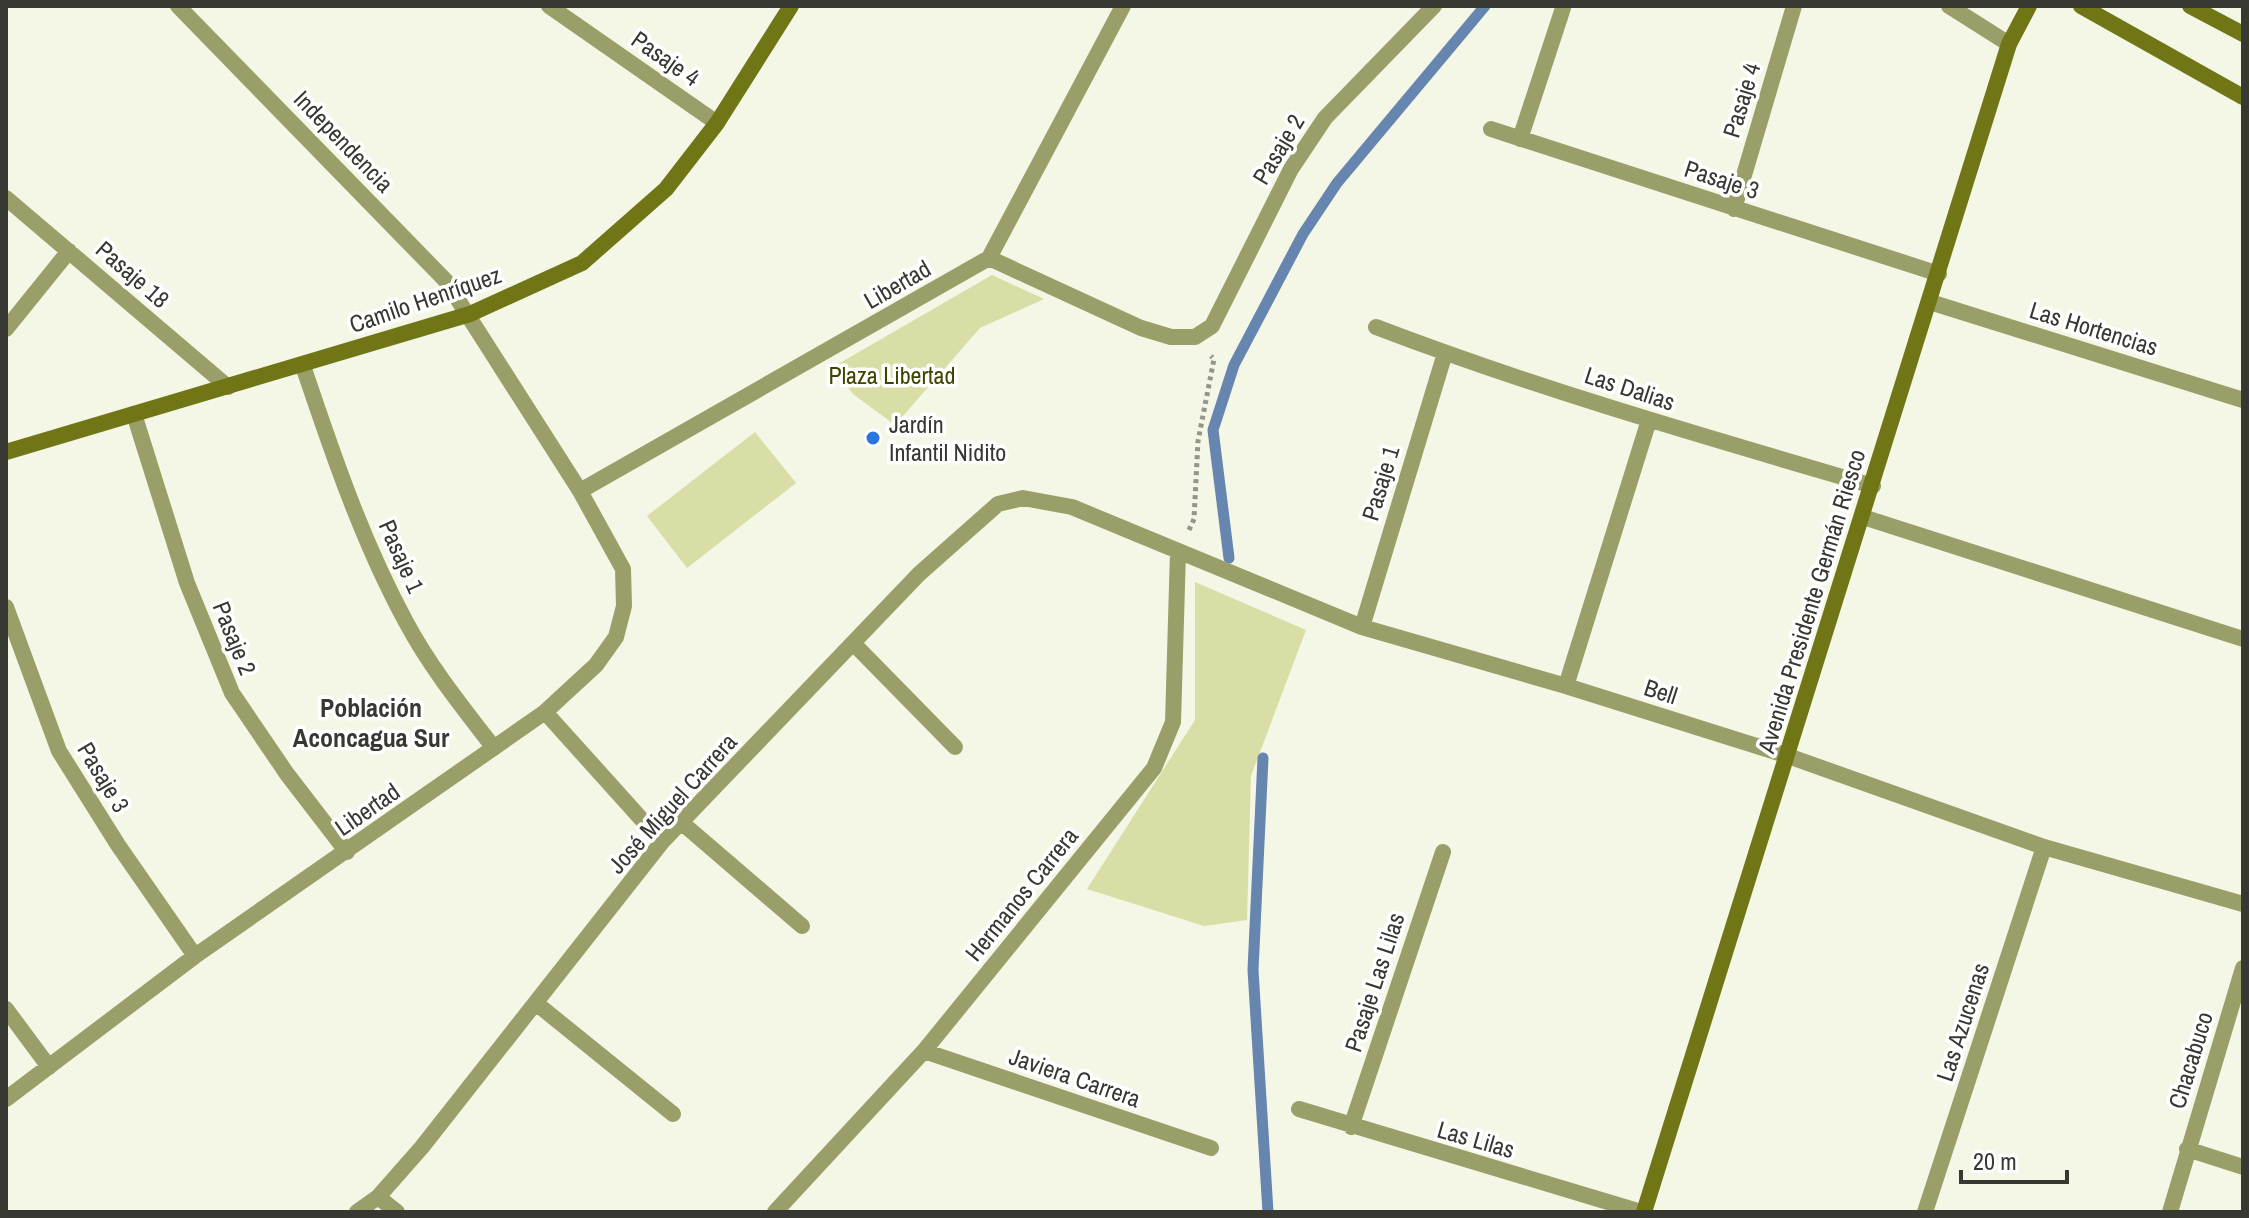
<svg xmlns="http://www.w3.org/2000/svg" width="2249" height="1218" viewBox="0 0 2249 1218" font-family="'Archivo Narrow',sans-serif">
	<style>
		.green { fill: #d8dea6 }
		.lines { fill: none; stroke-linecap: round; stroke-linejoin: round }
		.stream { stroke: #6685af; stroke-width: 11 }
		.path { stroke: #93958a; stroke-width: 5; stroke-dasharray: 4 4; stroke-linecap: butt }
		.street { stroke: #9a9f69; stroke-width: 16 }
		.secondary { stroke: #707515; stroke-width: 16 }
		.poi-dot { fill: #2776e1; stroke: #fff; stroke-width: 3 }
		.labels { text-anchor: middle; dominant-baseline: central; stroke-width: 7; stroke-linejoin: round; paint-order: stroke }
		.street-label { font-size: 24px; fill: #373832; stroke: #fff }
		.park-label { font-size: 24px; fill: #414301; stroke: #fff }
		.poi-label { font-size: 24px; fill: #373832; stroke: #fff; text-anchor: start }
		.neighbourhood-label { font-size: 26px; font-weight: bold; fill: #373832; stroke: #fff }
	</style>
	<rect width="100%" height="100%" fill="#f4f6e6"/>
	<path class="green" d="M992 275 1044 299 980 328 895 425 853 394 833 367Z
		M755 432 796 483 687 568 647 516Z
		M1195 582 1306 630 1251 776 1247 920 1204 926 1087 889 1195 720Z"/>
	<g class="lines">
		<path class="stream" d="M1229 558 1213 430 1234 365 1303 234 1337 183 1485 6
			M1263 758 1253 970 1268 1212"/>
		<path class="path" d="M1189 530 1194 519 1198 441 1214 359 1211 356"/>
		<path class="street" d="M549 6 717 123
			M1949 6 2009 44
			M1491 129 1939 274
			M1520 139 1563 8
			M6 198 228 387
			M1734 209 1794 6
			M989 258 1141 328 1171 337H1195L1212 326 1291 169 1325 118 1434 6
			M1930 302 2243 400
			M1376 327C1538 389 1706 437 1873 486
			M6 329 69 251
			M303 366C332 452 362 541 406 622 430 667 463 708 494 748
			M134 414 187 583 232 693 287 774 347 852
			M580 491 989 258 1123 6
			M1863 517 2243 639
			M6 607 59 751 118 845 195 956
			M1362 627 1445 353
			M853 643 955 747
			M1566 686 1649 420
			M545 712 662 842
			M681 822 802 926
			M537 1004 673 1114
			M6 1009 49 1067
			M924 1051 1211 1148
			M6 1099 195 956 545 712 596 665 616 637 624 606 623 569 580 491 446 281 178 6
			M1299 1109 1641 1212
			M1351 1127 1443 852
			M2187 1149 2243 1167
			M378 1197 397 1212
			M357 1212 378 1197 422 1147 662 842 919 574 998 504 1023 498 1072 507 1362 627 1566 686 1788 756 2044 847 2243 904
			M775 1212 924 1051 1154 768 1173 722 1178 552
			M1925 1212 2044 847
			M2170 1212 2243 968"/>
		<path class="secondary" d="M2081 6 2243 97
			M2190 6 2243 34
			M6 452 470 314 582 263 666 189 717 123 791 6
			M1644 1212 2009 44 2029 6"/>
	</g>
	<circle class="poi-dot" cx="873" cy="438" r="8"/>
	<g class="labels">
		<g class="street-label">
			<text transform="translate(666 58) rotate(35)">Pasaje 4</text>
			<text transform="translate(1741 100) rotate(-73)">Pasaje 4</text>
			<text transform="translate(344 141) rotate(46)">Independencia</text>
			<text transform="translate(1278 149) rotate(-59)">Pasaje 2</text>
			<text transform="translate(1722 179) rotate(18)">Pasaje 3</text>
			<text transform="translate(133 274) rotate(41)">Pasaje 18</text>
			<text transform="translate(897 284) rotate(-30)">Libertad</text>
			<text transform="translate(425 299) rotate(-19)">Camilo Henríquez</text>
			<text transform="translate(2094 328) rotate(17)">Las Hortencias</text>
			<text transform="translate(1630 388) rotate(18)">Las Dalias</text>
			<text transform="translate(1380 483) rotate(-73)">Pasaje 1</text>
			<text transform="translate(402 556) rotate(66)">Pasaje 1</text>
			<text transform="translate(1811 601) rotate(-73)">Avenida Presidente Germán Riesco</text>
			<text transform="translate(235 638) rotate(68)">Pasaje 2</text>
			<text transform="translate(1661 691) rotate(18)">Bell</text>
			<text transform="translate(104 777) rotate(59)">Pasaje 3</text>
			<text transform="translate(672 803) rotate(-48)">José Miguel Carrera</text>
			<text transform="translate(367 809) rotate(-35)">Libertad</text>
			<text transform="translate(1021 894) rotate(-51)">Hermanos Carrera</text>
			<text transform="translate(1374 982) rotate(-72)">Pasaje Las Lilas</text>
			<text transform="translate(1962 1022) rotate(-72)">Las Azucenas</text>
			<text transform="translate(2190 1060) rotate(-73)">Chacabuco</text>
			<text transform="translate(1075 1077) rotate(19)">Javiera Carrera</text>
			<text transform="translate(1476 1139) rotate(16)">Las Lilas</text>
		</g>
		<g class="park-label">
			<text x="892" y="375">Plaza Libertad</text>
		</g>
		<g class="poi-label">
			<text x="889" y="424">Jardín<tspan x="889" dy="28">Infantil Nidito</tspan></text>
		</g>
		<g class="neighbourhood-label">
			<text x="371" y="707">Población<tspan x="371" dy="30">Aconcagua Sur</tspan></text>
		</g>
	</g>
	<rect width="2249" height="1218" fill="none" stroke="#373832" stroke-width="16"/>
	<path d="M1961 1170v12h106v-12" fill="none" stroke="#373832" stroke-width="4"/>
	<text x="1973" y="1170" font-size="24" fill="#373832" stroke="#ffffff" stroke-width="6" paint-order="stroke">20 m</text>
</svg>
